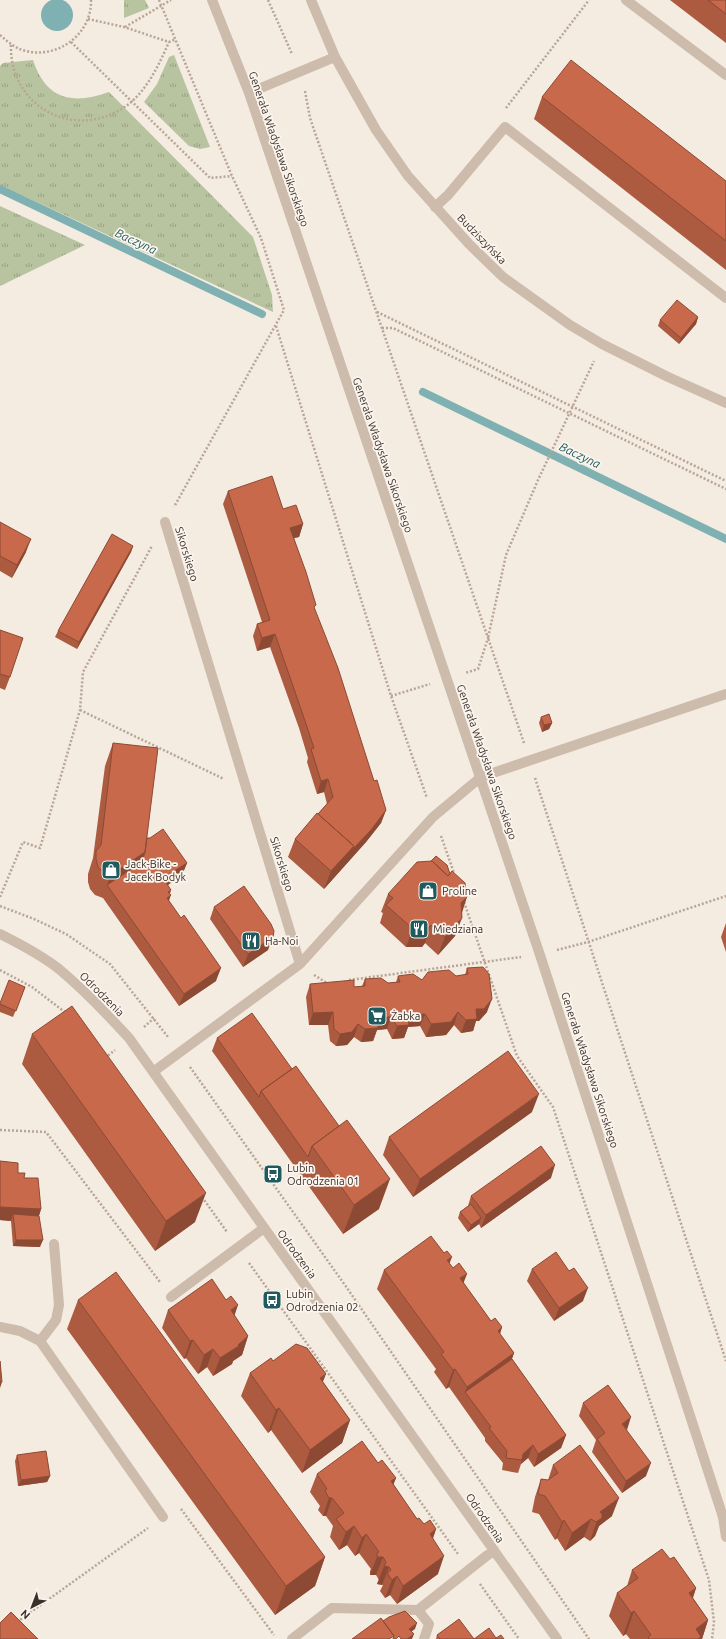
<svg xmlns="http://www.w3.org/2000/svg" width="726" height="1639" viewBox="0 0 726 1639" font-family="Ubuntu,sans-serif">
	<style>
		.grass { fill: url(#grass-tufts) }
		.water { fill: #7fb0b2 }
		.lines { fill: none; stroke-linecap: round; stroke-linejoin: round }
		.stream { stroke: #7fb0b2; stroke-width: 8 }
		.path { stroke: #b9a596; stroke-width: 2.5; stroke-dasharray: 2 2; stroke-linecap: butt }
		.minor { stroke: #cdbbac; stroke-width: 10 }
		.wall { fill: #ac5a40 }
		.shaded-wall { fill: #8c4a34 }
		.building { fill: #c8694b; stroke: #8c4a34 }
		.labels { text-anchor: middle; dominant-baseline: central; stroke-width: 3.5; stroke-linejoin: round; paint-order: stroke }
		.street-label { font-size: 11px; fill: #3b302b; stroke: #fbf5ee }
		.poi-label { font-size: 11px; fill: #3b302b; stroke: #fbf5ee; text-anchor: start }
		.water-label { font-size: 12px; font-style: italic; fill: #1f5a5e; stroke: #fbf5ee }
	</style>
	<defs>
		<pattern id="grass-tufts" width="24" height="20" patternUnits="userSpaceOnUse"><rect width="24" height="20" fill="#b8c4a0"/><path d="M3 7l-1-3M5 7V3M7 7l1-3M15 17l-1-3M17 17v-4M19 17l1-3" fill="none" stroke="#97a083"/></pattern>
	</defs>
	<rect width="100%" height="100%" fill="#f4ebe1"/>
	<path class="grass" d="M124 0H145L149 8 124 18Z
		M174 55 210 147 200 149 189 146 144 102 157 84 169 57Z
		M33 60C46 100 73 105 109 92L253 237 272 295 273 312 0 185V66L3 63Z
		M0 206 85 245 0 286Z"/>
	<path class="water" d="M41 15a16 16 0 1 1 32 0a16 16 0 1 1-32 0Z"/>
	<g class="lines">
		<path class="stream" d="M0 189 262 314
			M423 392 726 539"/>
		<path class="path" d="M159 0 232 176 261 238 284 310 174 507
			M268 0 292 54
			M88 19 124 27 169 42 176 39
			M125 27 171 0
			M0 35C8 42 16 49 26 51 58 59 92 34 91 0
			M71 42 210 178 232 176
			M11 45C9 100 63 137 114 113 143 100 157 69 169 42
			M305 91 310 118 488 638 478 669 465 673
			M506 108 589 0
			M377 312 726 481
			M276 326 391 696 427 798
			M382 328H393L726 489
			M391 696 430 684
			M80 710 224 779
			M524 743 488 638 506 555 538 480 594 361
			M535 778 726 1361
			M441 836 454 873
			M0 897 23 842 40 848 80 710 83 672 152 546
			M464 902 517 1056 553 1107 709 1580 714 1622 712 1639
			M0 906 34 919 66 934 110 964 168 1037
			M557 950 588 942 726 896
			M0 970 32 987 66 1013
			M314 975 327 983
			M349 980 521 957
			M144 1027 154 1018
			M105 1058 115 1050
			M190 1067 347 1288 589 1639
			M0 1130 46 1132 160 1282
			M202 1197 227 1232
			M249 1263 458 1554
			M181 1509 274 1635
			M480 1584 519 1639
			M17 1622 148 1528"/>
		<path class="minor" d="M212 0 249 93 540 955 723 1517 726 1537
			M311 0 335 57 376 130 408 176 469 244 503 277 570 325 602 344 668 377 726 403
			M626 0 726 75
			M249 93 335 57
			M435 207 448 195 505 127 726 298
			M165 522 300 964
			M0 934C20 944 41 955 59 969 84 990 107 1014 129 1038L557 1639
			M153 1072 300 964 433 817 481 777 726 694
			M171 1297 264 1228
			M0 1327 20 1331 40 1341 163 1517
			M40 1341 56 1320 59 1305 54 1244
			M418 1610 429 1624 424 1639
			M292 1639 332 1608 418 1610 494 1550"/>
	</g>
	<path class="wall" d="M670 0H726V43Z
		M542 97 726 181V270L534 119Z
		M698 317 696 324 679 344 658 326 660 320Z
		M228 491 303 524 299 537 294 538 314 608 374 781 386 810 381 823 366 842 324 889 288 857 295 839 327 804 324 792 317 794 307 762 308 758 299 728 270 647 257 651 253 636 257 624 262 622 223 504Z
		M0 522 26 552 12 578 0 571Z
		M133 546 131 552 77 649 55 637 58 631Z
		M0 630 10 677 5 690 0 688Z
		M541 717 552 723 549 729 542 732 539 723Z
		M113 743 147 838 187 863 182 875 168 885 170 894 169 901 216 981 179 1006 103 898 95 895 90 889 88 882V874L93 858 105 766Z
		M388 894 462 913 455 936 438 955 425 943 422 947H406L380 923 383 913 381 912Z
		M214 907 268 950 243 967 210 919Z
		M726 923V952L721 937Z
		M467 968 487 1012 479 1021H476L473 1031 461 1033 454 1025 446 1035 426 1037 420 1026 408 1027 404 1038 392 1039 387 1029 377 1030 373 1041 361 1042 354 1037 347 1045 336 1046 330 1041 328 1025H309L306 997 310 984 354 987 362 986 365 979 388 983 396 982 398 976 422 980 465 975Z
		M25 987 13 1017 0 1012V1003Z
		M32 1034 195 1222 155 1251 22 1064Z
		M217 1038 379 1209 343 1234 212 1051Z
		M532 1112 413 1197 383 1155 389 1137Z
		M0 1161 18 1173 24 1178 41 1209 39 1216 40 1247 13 1246 11 1221 0 1220Z
		M551 1178 481 1228 479 1224 468 1232 458 1218 460 1212 468 1206 471 1196Z
		M449 1263 491 1321 502 1327 500 1334 514 1353 512 1359 566 1435 561 1448 534 1467 528 1458 521 1464 518 1473 502 1470 503 1463 485 1441V1438L449 1387 446 1389 434 1372 436 1369 377 1289 384 1270Z
		M532 1269 569 1271 583 1301 554 1321 527 1281Z
		M78 1300 325 1557 315 1586 275 1615 67 1329Z
		M168 1310 234 1315 248 1336 242 1355 233 1361 232 1364 213 1376 207 1367 198 1374 186 1358 184 1359 162 1328Z
		M273 1361 323 1382 350 1420 342 1443 302 1473 271 1430 268 1433 241 1396 250 1373Z
		M583 1403 627 1430 646 1476 622 1493 592 1452 596 1440 579 1416Z
		M17 1455 50 1476 47 1482 18 1486 15 1461Z
		M378 1463 396 1478 393 1484 417 1519 424 1524 436 1529 433 1538 438 1574 397 1604 390 1595 385 1598 380 1591 383 1585 377 1584 379 1580 376 1575H370V1571L371 1569 359 1553 355 1556 347 1545 339 1550 330 1537 333 1526 326 1516H323L318 1510 320 1506 310 1492 317 1474Z
		M553 1465 612 1516 599 1526 595 1536 590 1541 584 1537 565 1551 557 1538 555 1540 539 1514 532 1512 535 1497 541 1479 548 1480Z
		M670 1559 696 1588 693 1598 708 1620 702 1639H630L626 1634 623 1636 609 1616 617 1593 627 1586 632 1570Z
		M437 1635 474 1639 496 1638 504 1639H436Z"/>
	<path class="shaded-wall" d="M698 317 696 324 679 344 681 338Z
		M303 524 299 537 285 540 290 528Z
		M31 539 26 552 12 578 17 565Z
		M133 546 131 552 77 649 79 642Z
		M275 634 270 647 257 651 262 638Z
		M552 723 549 729 542 732 544 725Z
		M328 779 324 792 317 794 321 781Z
		M386 810 381 823 366 842 324 889 331 871Z
		M145 852 137 875 107 885 111 875Z
		M187 863 182 875 159 891 163 878Z
		M171 890 169 897 171 895 166 908 168 892Z
		M467 897 461 916V903Z
		M462 918 455 936 438 955 445 937Z
		M431 925 425 943 422 947H406L413 929Z
		M273 937 268 950 243 967 248 954Z
		M221 968 216 981 179 1006 184 994Z
		M492 999 487 1012 479 1021H476L473 1031 461 1033 466 1020 476 1009Z
		M333 1012 328 1025H309L313 1013Z
		M458 1012 454 1025 446 1035 426 1037 431 1024Z
		M425 1014 420 1026 408 1027 404 1038 392 1039 397 1026 408 1015Z
		M378 1017H391L387 1029 377 1030 373 1041 361 1042 365 1029Z
		M358 1024 354 1037 347 1045 336 1046 340 1034Z
		M539 1094 532 1112 413 1197 420 1179Z
		M555 1165 551 1178 481 1228 486 1215Z
		M390 1179 379 1209 343 1234 354 1205Z
		M206 1193 195 1222 155 1251 166 1221Z
		M0 1207 41 1209 37 1222 13 1214 11 1221 0 1220Z
		M481 1218 479 1224 468 1232 471 1225Z
		M16 1240H43L40 1247 13 1246Z
		M452 1257 445 1275 447 1260Z
		M467 1274 460 1292V1278Z
		M588 1288 583 1301 554 1321 559 1308Z
		M238 1305 232 1323 231 1310Z
		M502 1327 496 1346 498 1331Z
		M248 1336 242 1355 233 1361 232 1364 213 1376 220 1358Z
		M193 1340 186 1358 184 1359 190 1341Z
		M213 1349 207 1367 198 1374 204 1355Z
		M514 1353 507 1371 465 1392 467 1387Z
		M455 1369 449 1387 446 1389 453 1370Z
		M326 1374 317 1397 320 1378Z
		M0 1382H2L0 1388Z
		M279 1408 271 1430 268 1433 276 1410Z
		M631 1417 627 1430 622 1424Z
		M350 1420 342 1443 302 1473 310 1450Z
		M566 1435 561 1448 534 1467 538 1454Z
		M533 1445 528 1458 521 1464 522 1460 523 1454Z
		M651 1463 646 1476 622 1493 626 1481Z
		M50 1476 47 1482 18 1486 21 1480Z
		M396 1478 389 1496 391 1481Z
		M329 1498H332L326 1516H323Z
		M619 1498 612 1516 599 1526 595 1536 590 1541 600 1512Z
		M591 1519 584 1537 565 1551 572 1533Z
		M564 1520 557 1538 555 1540 562 1522Z
		M354 1526 347 1545 339 1550 346 1532Z
		M436 1529 430 1547V1534Z
		M366 1534 359 1553 355 1556 362 1538Z
		M444 1556 438 1574 397 1604 403 1586Z
		M325 1557 315 1586 275 1615 286 1586Z
		M377 1557H383L376 1575H370Z
		M384 1566 389 1567 382 1585 377 1584Z
		M397 1576 390 1595 385 1598 392 1580Z
		M696 1588 688 1611 689 1593Z
		M634 1611 626 1634 623 1636 631 1613Z
		M708 1620 702 1639H692L696 1629Z
		M417 1623 415 1629 407 1635 409 1629Z
		M414 1634 412 1639H407Z"/>
	<path class="building" d="M708 0H726V14Z
		M571 60 726 181V241L542 97Z
		M677 300 698 317 681 338 660 320Z
		M272 476 283 509 296 505 303 524 290 528 306 572 316 605 314 607 338 668 374 781 377 780 386 810 371 830 352 850 354 846 318 814 333 797 328 779 321 781 311 749 314 748 303 715 275 634 262 638 257 624 270 620 228 491Z
		M0 522 31 539 17 565 0 556Z
		M112 534 133 546 79 642 58 631Z
		M0 630 23 638 10 677 0 674Z
		M549 714 552 723 544 725 541 717Z
		M113 743 158 748 145 852 111 875 103 872 98 867 96 859V851L101 845Z
		M317 813 354 846 331 871 295 839Z
		M163 829 187 863 163 878 171 890 168 892 171 895 167 898 181 918 184 915 221 968 184 994 107 885 142 862 145 852 147 838H150Z
		M436 856 447 865 450 874 448 876 432 861H431Z
		M432 861 448 876 452 871 465 883 467 897 461 903 462 918 445 937 431 925 428 928 413 929 386 905 393 898 388 894 417 862Z
		M244 886 271 924 274 931 273 937 248 954 214 907Z
		M483 967 489 974 492 999 484 1009H476L477 1019 466 1020 458 1012 451 1022 431 1024 425 1014 408 1015 409 1025 397 1026 391 1017H378V1028L365 1029 358 1024 352 1032 340 1034 334 1029 333 1012 313 1013 310 984 354 980V987L365 986V979L381 978 388 983 400 982 398 976 413 974 422 980 428 972 449 970 456 976 468 974 467 968Z
		M9 980 25 987 16 1011 0 1004V1003Z
		M72 1006 206 1193 166 1221 32 1034Z
		M252 1013 292 1069 261 1091 259 1097 217 1038Z
		M508 1051 539 1094 420 1179 389 1137Z
		M296 1066 339 1126 312 1146 308 1157 261 1091Z
		M347 1120 390 1179 354 1205 312 1146Z
		M541 1146 555 1165 486 1215 471 1196Z
		M0 1161 18 1163V1173H25L24 1178H38L41 1209 0 1207Z
		M471 1204 481 1218 471 1225 460 1212Z
		M13 1214 39 1216 43 1240H16Z
		M431 1236 444 1253 447 1251 452 1257 447 1260 453 1268 459 1263 467 1274 460 1278 491 1321 495 1318 502 1327 498 1331 514 1353 467 1387 455 1369 453 1370 441 1354 444 1352 384 1270Z
		M556 1252 569 1271 574 1268 588 1288 559 1308 532 1269Z
		M116 1272 325 1557 286 1586 78 1300Z
		M212 1279 226 1300 231 1296 238 1305 231 1310 248 1336 238 1345 239 1346 220 1358 213 1349 204 1355 193 1340 190 1341 168 1310Z
		M296 1344 307 1348 326 1374 320 1378 350 1420 310 1450 279 1408 276 1410 250 1373 271 1358 273 1361Z
		M512 1359 566 1435 538 1454 533 1445 523 1454 522 1460 506 1458 507 1451 489 1428 491 1427 465 1392Z
		M0 1361 2 1382H0Z
		M608 1385 631 1417 622 1424 651 1463 626 1481 597 1439 605 1433 583 1403Z
		M362 1441 378 1463 382 1460 396 1478 391 1481 417 1519 419 1518 424 1524 430 1520 436 1529 430 1534 444 1556 403 1586 397 1576 392 1580 387 1573 391 1570 389 1567 384 1566 386 1562 383 1557H377V1553L379 1552 366 1534 362 1538 354 1526 346 1532 336 1519 344 1513 332 1498H329L325 1491 327 1489 317 1474Z
		M580 1445 619 1498 600 1512 602 1514V1518L596 1522 591 1519 572 1533 564 1520 562 1522 545 1496 538 1494 541 1479 548 1480 558 1473 553 1465Z
		M46 1451 50 1476 21 1480 17 1455Z
		M662 1549 670 1559 674 1557 696 1588 689 1593 708 1620 696 1629 701 1637 698 1639H649L648 1637 651 1635 634 1611 631 1613 617 1593 638 1578 632 1570Z
		M405 1611 417 1623 409 1629 414 1634 407 1639H401L399 1636 396 1639H393L394 1636 383 1621 389 1617Z
		M11 1612 38 1639H0V1623Z
		M381 1618 394 1636 389 1639H352Z
		M459 1619 474 1639 489 1628 496 1638 501 1635 504 1639H440L437 1635Z"/>
	<defs>
		<symbol id="shop-square" viewBox="-11 -11 22 22"><rect x="-9" y="-9" width="18" height="18" rx="4" fill="#1f5a5e" stroke="#fbf5ee"/><path d="M-5-2.5h2.3a2.7 3.5 0 0 1 5.4 0H5L5.5 6h-11ZM-1.5-2.5h3a1.5 2.3 0 0 0-3 0Z" fill="#fff"/></symbol>
		<symbol id="restaurant-square" viewBox="-11 -11 22 22"><rect x="-9" y="-9" width="18" height="18" rx="4" fill="#1f5a5e" stroke="#fbf5ee"/><path d="M-5-6h1v4h1v-4h1v4h1v-4h1v5L-1.5 .5V6h-2V.5L-5-1ZM5-6V6H3V1.5H1.5Q1.5-4 5-6Z" fill="#fff"/></symbol>
		<symbol id="supermarket-square" viewBox="-11 -11 22 22"><rect x="-9" y="-9" width="18" height="18" rx="4" fill="#1f5a5e" stroke="#fbf5ee"/><path d="M-6-5.5h2.5l.6 2H6L4.5 2H-2.5L-4.4-4H-6ZM-1.5 3.2a1.3 1.3 0 1 0 .1 0ZM3 3.2a1.3 1.3 0 1 0 .1 0Z" fill="#fff"/></symbol>
		<symbol id="bus-square" viewBox="-11 -11 22 22"><rect x="-9" y="-9" width="18" height="18" rx="4" fill="#1f5a5e" stroke="#fbf5ee"/><path d="M-5-6H5V4H4V6H2V4H-2V6H-4V4H-5ZM-3.5-4V0h7V-4ZM-3.5 1.2v1.5H-2V1.2ZM2 1.2v1.5H3.5V1.2Z" fill="#fff"/></symbol>
	</defs>
	<g fill-rule="evenodd">
		<use href="#shop-square" x="100" y="859" width="22" height="22"/>
		<use href="#shop-square" x="417" y="880" width="22" height="22"/>
		<use href="#restaurant-square" x="408" y="918" width="22" height="22"/>
		<use href="#restaurant-square" x="240" y="930" width="22" height="22"/>
		<use href="#supermarket-square" x="366" y="1005" width="22" height="22"/>
		<use href="#bus-square" x="262" y="1163" width="22" height="22"/>
		<use href="#bus-square" x="261" y="1289" width="22" height="22"/>
	</g>
	<g class="labels">
		<g class="street-label">
			<text transform="translate(279 149) rotate(71)">Generała Władysława Sikorskiego</text>
			<text transform="translate(482 239) rotate(46)">Budziszyńska</text>
			<text transform="translate(383 455) rotate(71)">Generała Władysława Sikorskiego</text>
			<text transform="translate(187 554) rotate(73)">Sikorskiego</text>
			<text transform="translate(487 762) rotate(71)">Generała Władysława Sikorskiego</text>
			<text transform="translate(282 864) rotate(73)">Sikorskiego</text>
			<text transform="translate(102 994) rotate(45)">Odrodzenia</text>
			<text transform="translate(590 1070) rotate(72)">Generała Władysława Sikorskiego</text>
			<text transform="translate(297 1254) rotate(54)">Odrodzenia</text>
			<text transform="translate(485 1518) rotate(55)">Odrodzenia</text>
		</g>
		<g class="poi-label">
			<text x="125" y="864">Jack-Bike -<tspan x="125" dy="13">Jacek Bodyk</tspan></text>
			<text x="442" y="891">Proline</text>
			<text x="433" y="929">Miedziana</text>
			<text x="265" y="941">Ha-Noi</text>
			<text x="391" y="1016">Żabka</text>
			<text x="287" y="1168">Lubin<tspan x="287" dy="13">Odrodzenia 01</tspan></text>
			<text x="286" y="1294">Lubin<tspan x="286" dy="13">Odrodzenia 02</tspan></text>
		</g>
		<g class="water-label">
			<text transform="translate(136 241) rotate(25)">Baczyna</text>
			<text transform="translate(580 455) rotate(26)">Baczyna</text>
		</g>
	</g>
	<g transform="translate(32 1607) rotate(222)" stroke="#fbf5ee" stroke-width="3" paint-order="stroke">
	<path d="M0-3L7 15L0 10L-7 15Z" fill="#3b302b"/>
	<text y="-6" font-size="11" font-weight="bold" text-anchor="middle" fill="#3b302b">N</text>
	</g>
</svg>
